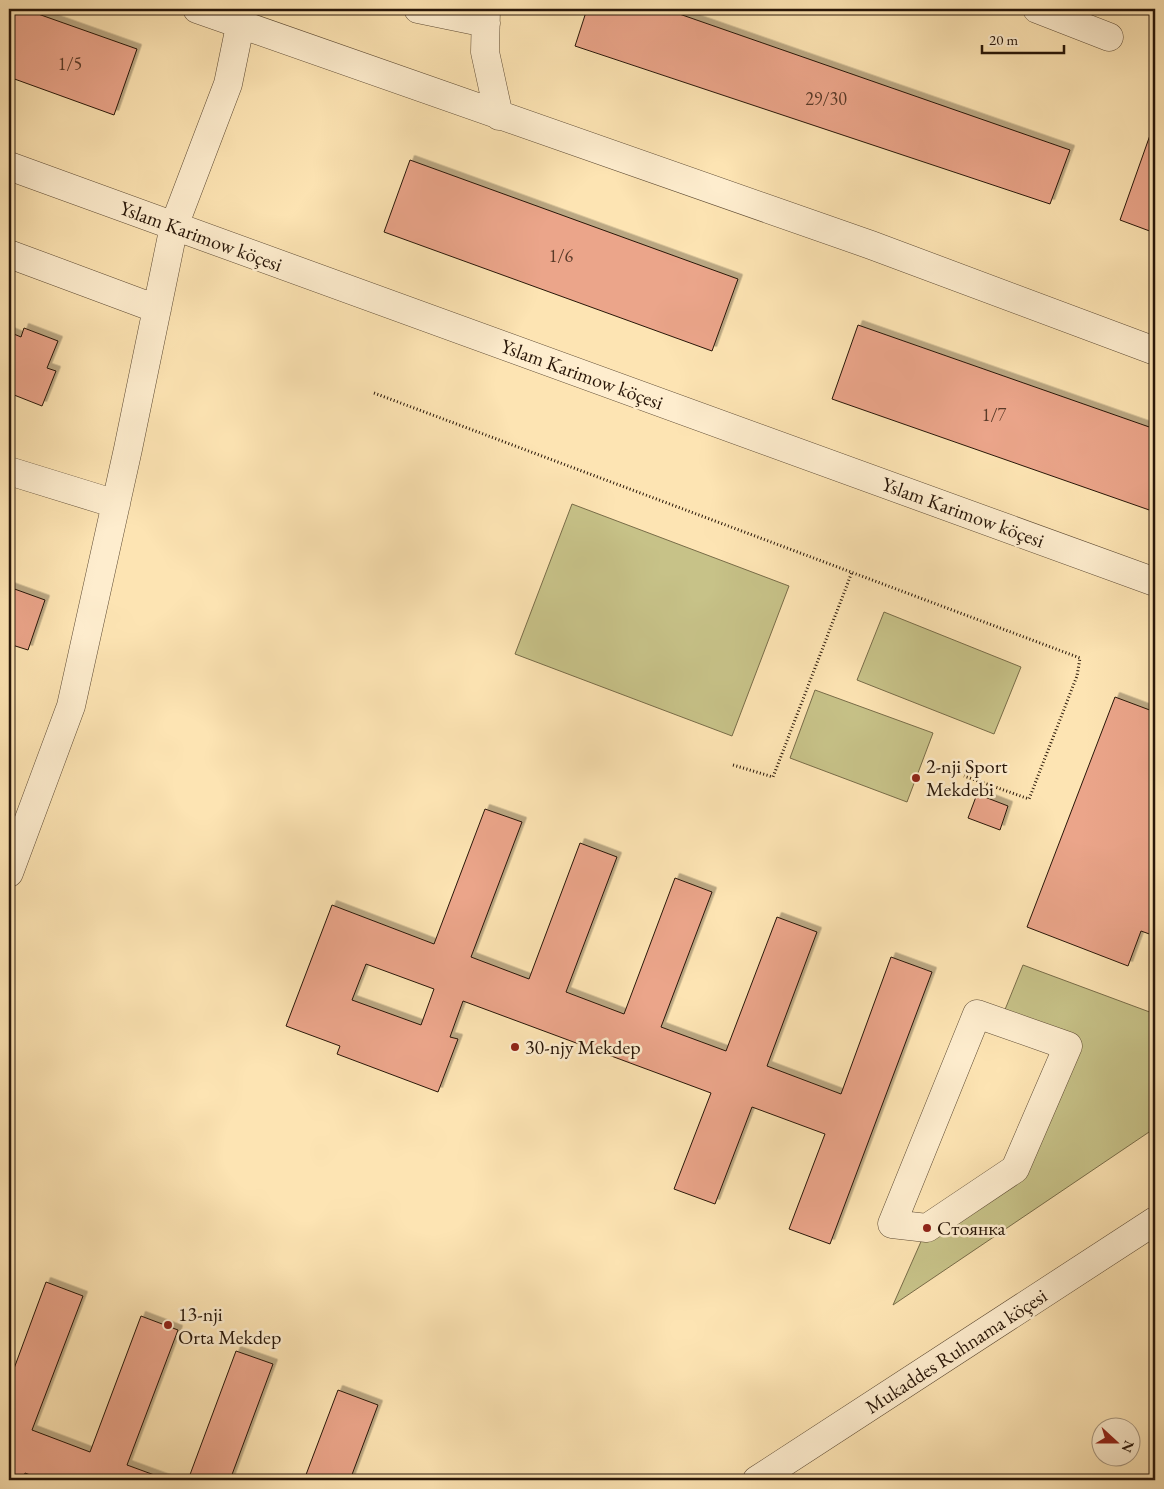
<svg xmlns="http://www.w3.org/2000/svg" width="1164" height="1489" viewBox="0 0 1164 1489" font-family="'EB Garamond',serif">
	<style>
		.green { fill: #c7c288; stroke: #786c48 }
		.building { fill: #eba58a; stroke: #281608; fill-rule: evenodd; filter: url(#shadow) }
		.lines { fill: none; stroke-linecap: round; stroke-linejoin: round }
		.minor-casing { stroke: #5d4a33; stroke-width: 29 }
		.path { stroke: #281608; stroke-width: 3; stroke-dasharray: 1 2.5; stroke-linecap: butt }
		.minor { stroke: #feedce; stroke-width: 28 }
		.poi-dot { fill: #8f2418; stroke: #feedce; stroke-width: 2 }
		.labels { text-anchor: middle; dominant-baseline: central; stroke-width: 5; stroke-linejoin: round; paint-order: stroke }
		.number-label { font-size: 18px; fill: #593a28 }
		.street-label { font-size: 20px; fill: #281608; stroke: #feedce }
		.poi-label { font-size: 20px; fill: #281608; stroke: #feedce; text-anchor: start }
	</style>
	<defs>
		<filter id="shadow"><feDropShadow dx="4.5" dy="-4.5" stdDeviation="0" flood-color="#0004"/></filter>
	</defs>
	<rect width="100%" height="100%" fill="#fde4b3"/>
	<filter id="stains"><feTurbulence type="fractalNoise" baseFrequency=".004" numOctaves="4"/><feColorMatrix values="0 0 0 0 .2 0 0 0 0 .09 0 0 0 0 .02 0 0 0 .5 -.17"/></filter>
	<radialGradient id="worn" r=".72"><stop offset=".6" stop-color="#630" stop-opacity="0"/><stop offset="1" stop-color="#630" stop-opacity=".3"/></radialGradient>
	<path class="green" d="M572 504 789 586 732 736 515 654Z
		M884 612 1021 667 994 734 857 680Z
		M815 690 933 733 907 802 790 758Z
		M1023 965 1155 1014V1128L893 1305 927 1228 1015 1169 1068 1047 1000 1022Z"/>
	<path class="building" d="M9 9H24L137 49 114 115 9 77Z
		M587 9H665L1070 150 1050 204 575 46Z
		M1155 121V233L1120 220Z
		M410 160 738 279 712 351 384 232Z
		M858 325 1155 429V512L832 399Z
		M24 328 58 341 47 368 56 371 42 406 9 393V332L21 337Z
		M9 587 45 600 28 650 9 644Z
		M1115 697 1155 712V936L1141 931 1128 966 1027 927Z
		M977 794 1008 806 1000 830 968 818Z
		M485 809 522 822 471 957 529 979 580 843 617 857 566 992 624 1014 675 878 712 892 661 1027 726 1051 777 917 817 932 767 1066 841 1094 891 957 932 972 830 1244 789 1229 825 1134 752 1107 715 1204 674 1189 711 1093 463 1001 450 1037 458 1039 438 1092 337 1054 340 1046 286 1026 332 905 434 944ZM366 964 434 989 421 1025 352 1000Z
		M46 1282 83 1296 32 1430 90 1452 141 1316 178 1330 127 1465 168 1480H43L25 1473 22 1480H9V1382Z
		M236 1351 273 1364 230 1480H188Z
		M338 1390 378 1405 350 1480H304Z"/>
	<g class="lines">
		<defs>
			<path id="minor" d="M197 9 871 245 1155 351
				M418 9 486 23
				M486 9 485 52 499 116
				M1037 9 1109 37
				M9 166 1155 582
				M9 254 157 309
				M9 471 116 504
				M9 873 71 706 128 449 174 226 228 84 240 26 236 9
				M977 1014 1068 1046 1015 1169 927 1228 892 1224Z
				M757 1480 1155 1221"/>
		</defs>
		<use href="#minor" class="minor-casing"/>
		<path class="path" d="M374 393 1080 658 1077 676 1029 799 964 776
			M733 765 773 777 852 572"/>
		<use href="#minor" class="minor"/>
	</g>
	<g class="poi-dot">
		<circle cx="916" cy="778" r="5"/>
		<circle cx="515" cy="1047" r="5"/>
		<circle cx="927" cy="1228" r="5"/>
		<circle cx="168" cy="1325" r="5"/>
	</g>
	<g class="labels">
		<g class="number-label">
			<text x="70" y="63">1/5</text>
			<text x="826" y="98">29/30</text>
			<text x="561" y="255">1/6</text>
			<text x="994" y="414">1/7</text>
		</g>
		<g class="street-label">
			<text transform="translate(201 236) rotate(20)">Yslam Karimow köçesi</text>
			<text transform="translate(582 374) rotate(20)">Yslam Karimow köçesi</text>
			<text transform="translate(963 512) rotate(20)">Yslam Karimow köçesi</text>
			<text transform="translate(956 1351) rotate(-33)">Mukaddes Ruhnama köçesi</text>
		</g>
		<g class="poi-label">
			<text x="926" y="766">2-nji Sport<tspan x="926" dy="23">Mekdebi</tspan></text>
			<text x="525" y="1047">30-njy Mekdep</text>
			<text x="937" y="1228">Стоянка</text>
			<text x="178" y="1314">13-nji<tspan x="178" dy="23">Orta Mekdep</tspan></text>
		</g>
	</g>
	<rect width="1164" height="1489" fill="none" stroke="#fde4b3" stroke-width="30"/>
	<rect x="10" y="10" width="1144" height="1469" fill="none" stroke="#281608" stroke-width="2.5"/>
	<rect x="15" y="15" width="1134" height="1459" fill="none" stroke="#281608"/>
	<g transform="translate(1116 1442) rotate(111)"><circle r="24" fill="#feedce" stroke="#a8977f"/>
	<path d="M0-4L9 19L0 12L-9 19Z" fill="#8f2418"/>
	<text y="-8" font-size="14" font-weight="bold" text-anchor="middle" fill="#281608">N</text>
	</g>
	<path d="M982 45v8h82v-8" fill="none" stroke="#281608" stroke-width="2.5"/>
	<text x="989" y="45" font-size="15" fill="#281608" stroke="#feedce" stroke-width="4" paint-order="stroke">20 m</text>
	<rect width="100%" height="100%" filter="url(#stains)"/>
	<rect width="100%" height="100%" fill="url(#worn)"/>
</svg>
